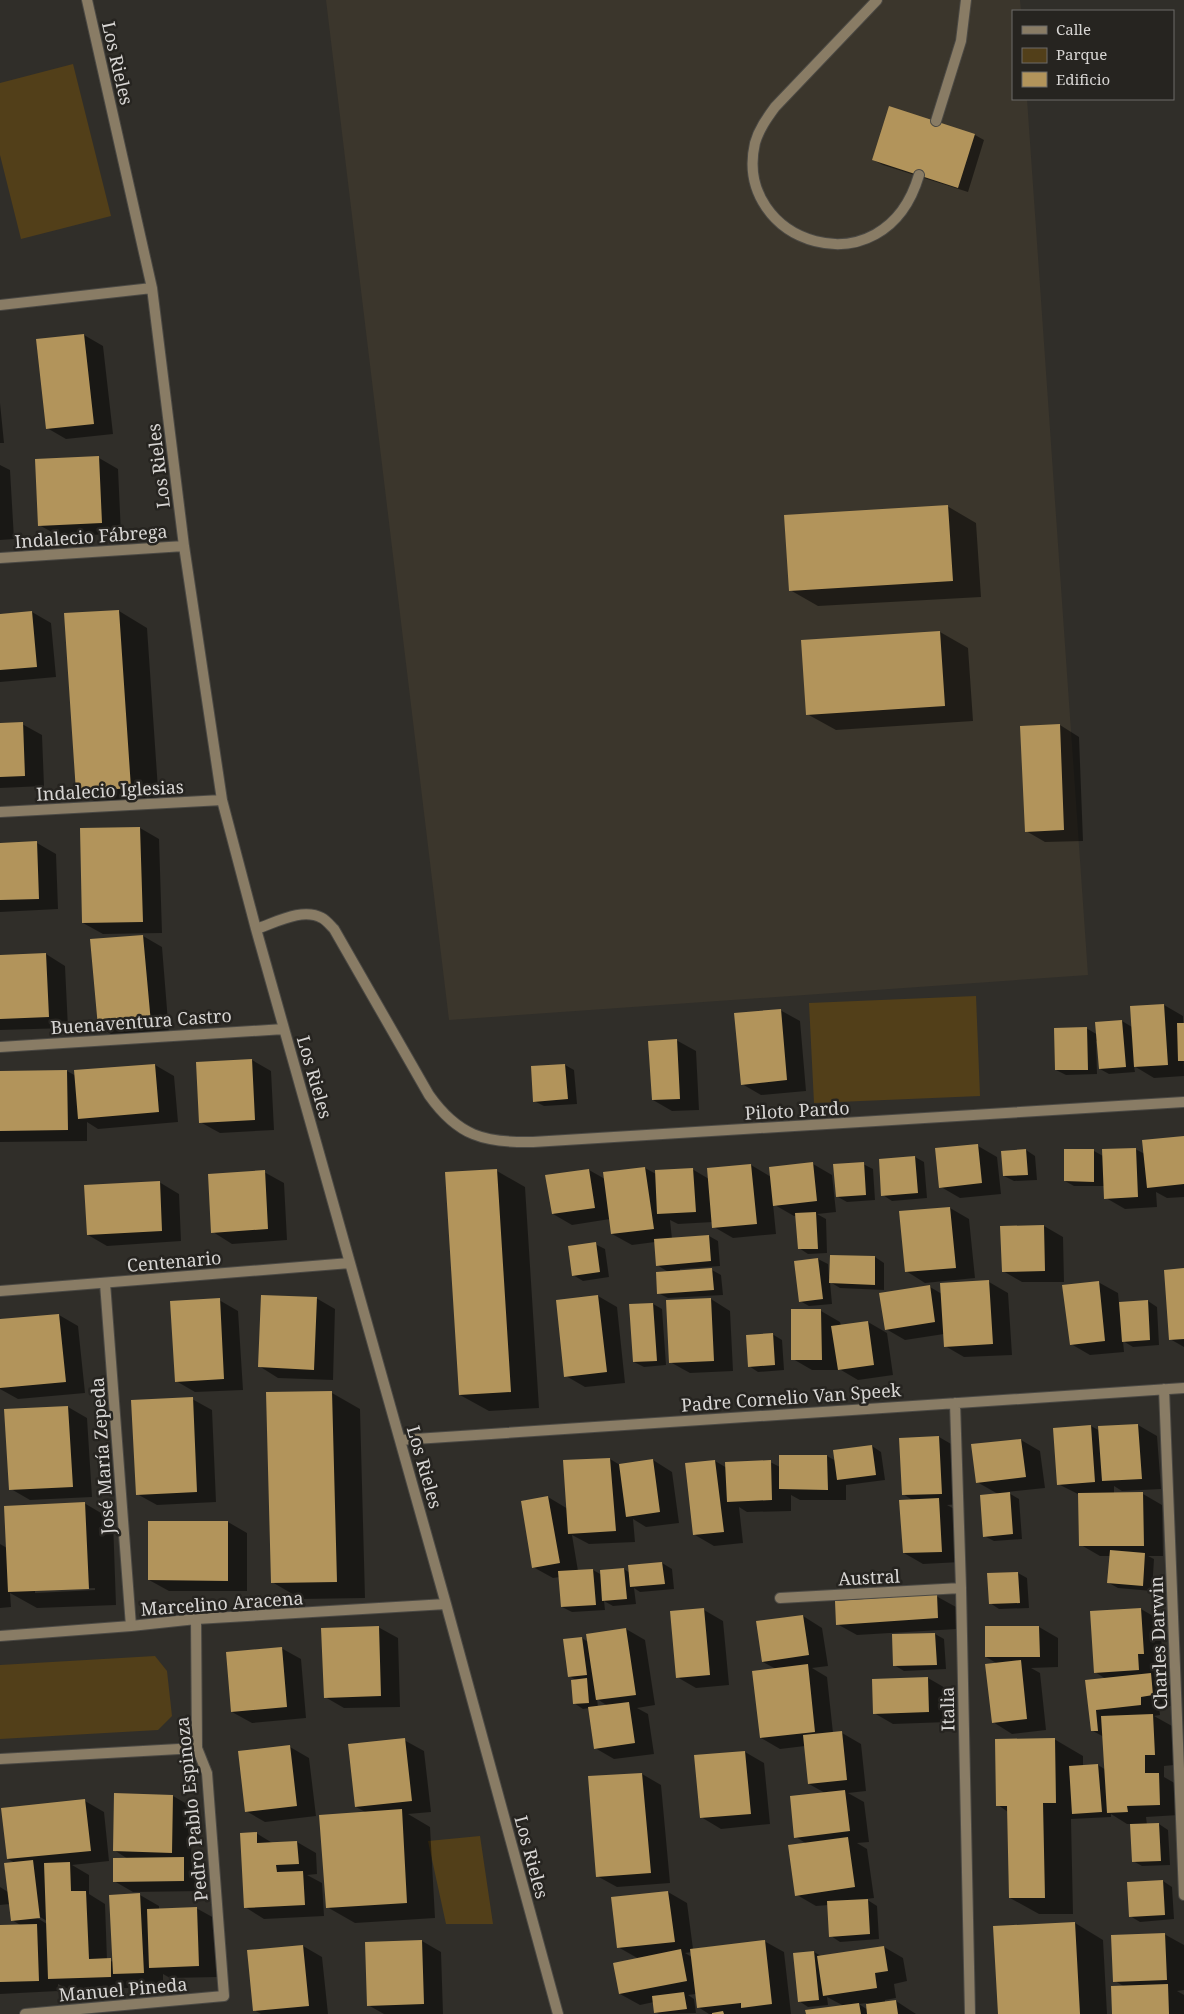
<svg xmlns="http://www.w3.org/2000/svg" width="1184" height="2014" viewBox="0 0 1184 2014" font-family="'Noto Serif',serif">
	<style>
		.built { fill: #3b362c }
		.green { fill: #523f19 }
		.shadow { fill: #0007; fill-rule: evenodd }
		.building { fill: #b2945b }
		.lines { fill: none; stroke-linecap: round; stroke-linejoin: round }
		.lane-casing { stroke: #4b4944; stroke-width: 12 }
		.street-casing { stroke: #4b4944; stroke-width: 12 }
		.lane { stroke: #897c65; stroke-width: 10 }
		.street { stroke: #897c65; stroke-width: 10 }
		.labels { text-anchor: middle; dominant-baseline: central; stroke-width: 5; stroke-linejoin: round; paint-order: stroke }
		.street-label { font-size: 18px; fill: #d7d5d3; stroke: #262420 }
	</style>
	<rect width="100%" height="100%" fill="#302e29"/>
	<path class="built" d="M326 0H1020L1021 11H1013V99H1027L1088 975 449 1020Z"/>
	<path class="green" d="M73 64 111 216 21 239 0 155V83Z
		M976 996 980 1096 814 1103 809 1003Z
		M155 1656 167 1671 172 1716 158 1730 0 1739V1665Z
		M480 1836 493 1924H446L428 1841Z"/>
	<path class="shadow" d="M890 108 975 135 984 140 968 192 883 165 873 160Z
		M84 335 103 346 113 434 66 439 47 428Z
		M0 403 4 443H0Z
		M99 458 118 469 121 534 59 536 39 525Z
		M0 465 10 470 14 539 0 540Z
		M947 506 976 523 981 597 818 606 790 590Z
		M119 611 147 628 159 804 105 807 77 791Z
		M32 612 51 623 56 677 0 682V615Z
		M940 632 968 648 973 721 836 730 807 714Z
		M0 724H22L42 735 44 786 0 788Z
		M1060 725 1079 737 1083 841 1045 842 1026 831Z
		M140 828 159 839 162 933 103 934 83 923Z
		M37 843 56 854 58 909 0 912V844Z
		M143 936 162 947 169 1034 118 1038 99 1027Z
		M46 954 65 966 68 1028 0 1030V956Z
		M1164 1005 1183 1016 1184 1076 1154 1078 1134 1066 1135 1072 1109 1074 1100 1069 1098 1041H1096L1097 1074 1066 1075 1056 1070 1086 1028 1098 1035 1097 1023 1122 1021 1132 1027Z
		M780 1010 800 1021 806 1091 761 1095 742 1084Z
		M676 1040 696 1051 699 1110 672 1111 653 1100Z
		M252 1060 271 1071 274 1130 220 1133 200 1122Z
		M155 1065 174 1076 178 1122 98 1129 87 1122V1141L0 1142V1072L67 1071 76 1076Z
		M565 1065 574 1070 577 1104 544 1106 534 1101Z
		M1184 1138V1197L1167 1198 1156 1192 1157 1207 1125 1209 1106 1198 1105 1186H1074L1065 1181 1094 1151 1103 1156 1135 1149 1145 1154Z
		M978 1146 997 1157 1001 1194 960 1198 941 1187Z
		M1026 1150 1035 1156 1037 1180 1014 1181 1004 1176Z
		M915 1157 924 1162 927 1198 892 1201 883 1195Z
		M813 1164 832 1175 836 1212 817 1214 826 1219 827 1253 808 1254 799 1248 797 1216H794L773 1204 776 1234 733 1238 714 1227 713 1222 678 1224 670 1220 672 1239 709 1236 718 1241 720 1266 680 1269V1272L712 1270 721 1275 723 1295 668 1298 658 1293 670 1273 657 1265 655 1242 632 1245 612 1234 610 1219 572 1225 553 1214 589 1170 605 1179 645 1168 656 1174 692 1169 709 1179 751 1165 771 1177Z
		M863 1164 873 1169 875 1200 847 1202 838 1197Z
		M497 1171 525 1187 539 1408 489 1411 460 1395Z
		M264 1172 284 1183 287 1240 232 1244 213 1232Z
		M159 1182 179 1194 181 1241 107 1246 88 1235Z
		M950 1208 969 1219 975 1278 925 1283 906 1271 900 1212Z
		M1044 1226 1063 1237 1064 1282H1022L1003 1271Z
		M595 1244 605 1249 609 1277 583 1281 573 1275Z
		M875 1257 884 1263V1290L840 1288 830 1282 832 1304 809 1306 800 1301 795 1262 818 1259 828 1264 829 1277H831Z
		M1184 1270V1347L1170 1339Z
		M989 1282 1008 1293 1012 1355 964 1357 945 1346 944 1334 905 1340 886 1329 930 1287 942 1294Z
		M1098 1282 1118 1293 1119 1303 1148 1301 1157 1307 1159 1345 1133 1347 1123 1341 1124 1352 1090 1355 1071 1344Z
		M598 1296 617 1307 625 1383 585 1387 566 1376Z
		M316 1298 335 1309 333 1380 278 1378 259 1366Z
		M711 1299 730 1311 733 1371 690 1373 670 1362Z
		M219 1300 238 1311 243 1390 195 1392 176 1381Z
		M653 1304 662 1309 666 1365 644 1367 634 1362Z
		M792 1310 821 1311 840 1322 841 1326 868 1322 887 1333 893 1375 858 1380 841 1370H812L793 1359Z
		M59 1315 78 1326 85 1393 18 1399 0 1389V1321Z
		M772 1334 782 1340 784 1370 758 1372 749 1366Z
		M332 1393 360 1409 365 1598 301 1599 272 1582Z
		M192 1399 212 1410 216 1502 157 1505 137 1494Z
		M68 1407 87 1418 92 1497 30 1500 11 1489Z
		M1138 1425 1157 1436 1161 1489 1122 1491 1114 1486V1494H1143L1162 1505 1163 1556H1148L1154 1559 1152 1591 1118 1588 1109 1583 1111 1556H1100L1081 1545 1080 1495 1058 1484 1054 1429 1091 1426 1100 1431V1427Z
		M939 1437 958 1448 961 1504 947 1505 958 1511 961 1562 923 1564 904 1553 914 1501 903 1494Z
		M1021 1440 1040 1451 1045 1488 1007 1492 1019 1499 1022 1539 994 1541 984 1536 998 1494 977 1482Z
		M872 1446 881 1452 885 1480 846 1485V1500H800L791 1495V1511L747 1512 739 1507 743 1543 714 1546 695 1535 686 1464 715 1461 727 1468 770 1462 780 1467 827 1456 836 1461Z
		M610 1459 620 1465 653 1460 672 1472 679 1523 646 1527 633 1519 635 1542 589 1544 572 1535 578 1571 593 1570 602 1575 624 1569 630 1573 629 1566 662 1563 672 1569 674 1589 640 1592 634 1588 636 1604 613 1606 604 1601 605 1610 572 1612 562 1607 560 1577 553 1578 533 1567 548 1497 568 1509Z
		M84 1503 113 1520 116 1605 37 1608 10 1593 11 1607 0 1608V1544L7 1548ZM95 1588V1590L35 1593V1590Z
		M149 1522H228L247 1533V1591H169L149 1580Z
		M1018 1573 1027 1578 1029 1608 999 1609 990 1603Z
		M936 1596 956 1607 957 1629 857 1635 837 1624Z
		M1141 1609 1160 1620 1163 1664 1157 1665V1678L1170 1685 1172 1706 1159 1707 1160 1715 1154 1716 1172 1726 1174 1765 1164 1766V1777L1178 1785 1179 1815 1146 1817 1147 1825 1159 1824 1168 1830 1170 1865 1142 1866 1133 1861 1131 1824H1127L1111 1814V1817L1071 1819 1073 1914H1039L1010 1898 1008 1812 998 1805 1054 1739 1083 1756V1766L1098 1765 1106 1770 1104 1737 1093 1731 1087 1681 1106 1679 1095 1672Z
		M704 1610 723 1621 729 1685 696 1688 677 1677Z
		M803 1616 822 1628 828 1666 812 1668 827 1677 833 1733H842L861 1744 866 1791 848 1793 864 1802 869 1842 857 1843 867 1849 874 1898 866 1899 877 1906 879 1939 840 1942 831 1936 829 1905 816 1906 797 1895 807 1844 796 1837 825 1793 809 1784 805 1746 780 1749 761 1738 776 1669 763 1662Z
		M378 1627 398 1638 400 1707 344 1708 325 1697Z
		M1039 1627 1058 1638V1667L1031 1668 1040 1673 1046 1730 1012 1734 993 1722 998 1664 986 1657Z
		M626 1629 645 1640 655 1705 637 1708 648 1714 654 1754 614 1759 595 1748 589 1708 583 1709 574 1703 576 1680 569 1676 582 1638 588 1642ZM597 1699 608 1706 598 1707Z
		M935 1634 944 1639 946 1669 904 1671 894 1665Z
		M281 1648 301 1659 306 1718 252 1723 232 1712Z
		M928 1678 947 1689 948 1722 893 1724 874 1713Z
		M404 1740 424 1751 431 1812 408 1814 430 1827 435 1918 355 1923 327 1907 367 1813 356 1807Z
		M290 1747 309 1758 316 1816 265 1822 246 1811Z
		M745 1752 764 1763 770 1824 721 1829 701 1817 696 1757Z
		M642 1774 661 1785 670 1883 617 1887 597 1876 589 1778Z
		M115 1795 173 1796 192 1807 191 1862 203 1869V1891L133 1892 114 1881 128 1859 114 1850Z
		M85 1801 104 1812 109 1861 72 1865 89 1875V1894L105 1904 107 1960 114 1962 140 1895 159 1906V1909L196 1908 216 1919 218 1977 170 1978 163 1974V1983L134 1985 130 1983V1988L68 1989 58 1984V1991L0 1994V1996V1927L22 1926 12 1920 10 1904 0 1905V1887L8 1892 15 1863 8 1859ZM35 1914 47 1921V1924L34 1916Z
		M256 1833 274 1844 297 1842 316 1853 317 1874 307 1875 322 1883 324 1916 264 1919 245 1907Z
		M1163 1881 1172 1887 1174 1919 1140 1922 1130 1916Z
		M668 1892 687 1903 693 1949 764 1941 784 1952 791 2014H709L698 2007 696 1994 688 1995 694 1999 696 2013 659 2014 655 2012 654 2002 640 2005 620 1994 639 1959 618 1947 612 1898ZM692 1952V1957L685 1953Z
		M1075 1923 1103 1940 1107 2014H999Z
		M1164 1934 1184 1945V1990L1177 1991 1184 1995V2014H1113L1125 1987 1115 1981Z
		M422 1941 441 1952 443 2014H384L368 2005 366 1943Z
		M303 1946 322 1957 328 2014H261L254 2010 248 1951Z
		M884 1947 903 1958 907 1981 894 1984 896 1998 885 2000V2003L896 2001 916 2014H807L844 2006 827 1997 828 2005 808 2007 799 2001 814 1952 821 1956ZM867 2003 868 2010 859 2004Z"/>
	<path class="building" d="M889 106 975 134 958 188 872 160Z
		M84 334 94 424 46 429 36 339Z
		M99 456 102 523 38 526 35 459Z
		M948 505 953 581 789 591 784 515Z
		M119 610 131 788 76 792 64 613Z
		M32 611 37 667 0 670V614Z
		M940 631 945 706 806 715 801 640Z
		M23 722 25 776 0 777V723Z
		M1060 724 1064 830 1025 832 1020 726Z
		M140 827 143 922 82 923 80 828Z
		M37 841 39 899 0 900V843Z
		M143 935 151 1023 98 1027 90 939Z
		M46 953 49 1017 0 1019V955Z
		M1164 1004 1168 1065 1134 1067 1130 1006Z
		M781 1009 787 1080 741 1085 734 1013Z
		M1122 1020 1126 1067 1099 1069 1095 1022Z
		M1177 1023H1184V1061H1178Z
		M1087 1027 1088 1070H1055L1054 1028Z
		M677 1039 680 1099 652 1100 648 1041Z
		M252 1059 255 1120 199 1123 196 1062Z
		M155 1064 159 1112 78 1119 74 1070Z
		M565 1064 568 1099 533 1102 531 1066Z
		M67 1070 68 1130 0 1131V1071Z
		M1184 1136V1184L1147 1188 1142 1140Z
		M978 1144 982 1183 939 1188 935 1148Z
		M1136 1148 1138 1197 1104 1199 1102 1149Z
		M1026 1149 1028 1175 1003 1176 1001 1151Z
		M1064 1149H1094V1182L1064 1181Z
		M915 1156 918 1193 881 1196 879 1159Z
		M813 1162 817 1201 773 1206 769 1167Z
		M864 1162 866 1195 836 1197 833 1164Z
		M751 1164 757 1224 712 1228 707 1168Z
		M645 1167 654 1229 611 1234 603 1172Z
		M693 1168 696 1212 657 1214 655 1170Z
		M497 1169 511 1392 459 1395 445 1172Z
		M589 1169 595 1208 552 1214 545 1175Z
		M265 1170 268 1229 211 1233 208 1174Z
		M160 1181 162 1231 87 1235 84 1185Z
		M950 1207 956 1268 905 1272 899 1211Z
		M816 1212 818 1249H798L795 1213Z
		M1044 1225 1045 1271 1002 1272 1000 1226Z
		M709 1235 711 1261 656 1266 654 1239Z
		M596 1242 600 1272 572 1276 568 1246Z
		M830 1255 875 1256V1285L829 1283Z
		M818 1258 823 1299 799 1302 794 1261Z
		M712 1268 714 1290 657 1294 656 1272Z
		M1184 1268V1339L1169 1340 1164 1270Z
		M989 1280 993 1344 944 1347 940 1283Z
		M1099 1281 1105 1341 1070 1345 1062 1285Z
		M930 1285 935 1322 885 1330 879 1293Z
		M261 1295 317 1297 314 1370 258 1367Z
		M598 1295 607 1372 564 1377 556 1300Z
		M220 1298 224 1379 175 1382 170 1301Z
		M711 1298 714 1361 669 1363 666 1300Z
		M1148 1300 1150 1340 1122 1342 1119 1302Z
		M653 1303 657 1361 633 1362 629 1304Z
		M791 1309H821L822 1360H791Z
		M59 1314 66 1382 0 1388V1319Z
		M868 1321 874 1365 838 1370 831 1326Z
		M773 1333 775 1365 748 1367 746 1335Z
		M332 1391 337 1582 271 1583 266 1392Z
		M193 1397 197 1492 136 1495 131 1400Z
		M68 1406 73 1487 9 1490 4 1409Z
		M1138 1424 1142 1479 1102 1481 1098 1426Z
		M1091 1425 1095 1482 1057 1485 1053 1428Z
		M939 1436 942 1494 902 1495 899 1438Z
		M1021 1439 1026 1477 976 1483 971 1444Z
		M872 1445 876 1475 837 1480 833 1450Z
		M779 1455H827L828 1490 779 1489Z
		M610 1458 616 1531 568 1534 563 1460Z
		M653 1459 660 1512 626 1517 619 1464Z
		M715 1460 724 1532 693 1535 685 1463Z
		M771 1460 772 1500 727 1502 725 1462Z
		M1010 1492 1013 1534 983 1537 980 1495Z
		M1143 1492 1144 1546H1079L1078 1493Z
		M548 1496 560 1563 532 1568 521 1501Z
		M939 1498 942 1552 903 1553 899 1500Z
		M85 1502 89 1589 8 1592 4 1506Z
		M148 1521H228V1581L148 1580Z
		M1110 1550 1145 1553 1143 1586 1107 1583Z
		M662 1562 665 1584 630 1587 628 1565Z
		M624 1568 627 1599 602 1601 600 1570Z
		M593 1569 596 1605 561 1607 558 1571Z
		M1018 1572 1020 1603 989 1604 987 1573Z
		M937 1594 938 1618 836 1625 835 1601Z
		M704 1608 710 1675 676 1678 670 1611Z
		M1141 1608 1144 1654H1138L1139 1670 1094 1673 1090 1611Z
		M803 1615 809 1655 762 1662 756 1621Z
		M379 1626 381 1696 324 1698 321 1628Z
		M985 1626H1039L1040 1657H985Z
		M626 1628 636 1695 596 1700 586 1634Z
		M935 1633 937 1665 893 1666 892 1634Z
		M582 1637 587 1675 568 1677 563 1639Z
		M282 1647 287 1707 231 1712 226 1652Z
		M1021 1660 1027 1719 992 1723 985 1664Z
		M808 1664 815 1732 760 1738 752 1671Z
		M1151 1673 1153 1695 1141 1697V1705L1096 1710 1098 1731H1091L1085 1680Z
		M928 1677 929 1712 873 1714 872 1679Z
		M587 1678 589 1703 573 1704 571 1680Z
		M629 1702 635 1743 594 1749 588 1707Z
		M1153 1714 1155 1755H1145V1773H1159L1160 1805 1127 1806 1128 1812 1107 1813 1101 1716Z
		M842 1731 847 1780 808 1784 803 1735Z
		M405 1738 412 1801 355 1807 348 1744Z
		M1055 1738 1056 1803H1043L1045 1898H1009L1007 1806H996L995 1739Z
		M290 1745 297 1806 245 1812 238 1751Z
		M745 1751 751 1814 700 1818 694 1755Z
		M1098 1764 1102 1812 1072 1814 1069 1766Z
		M642 1773 651 1873 596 1877 588 1776Z
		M845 1790 850 1831 794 1838 790 1796Z
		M114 1793 173 1795 172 1853 113 1851Z
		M85 1799 91 1851 7 1859 1 1808Z
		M402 1809 407 1903 326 1908 319 1815Z
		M1159 1823 1161 1861 1132 1862 1130 1824Z
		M257 1832V1843L297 1841 299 1864 276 1865 277 1872 303 1871 305 1905 244 1908 240 1833Z
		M848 1837 855 1887 795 1896 788 1845Z
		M184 1857V1881L113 1882V1858Z
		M33 1860 40 1918 11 1921 4 1863Z
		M70 1862 71 1891H86L89 1959 111 1958V1977L48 1979 44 1863Z
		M1163 1880 1165 1915 1129 1917 1127 1882Z
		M668 1891 675 1942 617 1948 611 1897Z
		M140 1893 144 1973 113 1974 109 1895Z
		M868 1899 870 1934 829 1937 827 1901Z
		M197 1907 199 1966 149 1968 147 1909Z
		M1075 1922 1080 2014H998L993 1926Z
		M37 1924 39 1981 0 1982V1925Z
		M1165 1933 1167 1980 1113 1982 1111 1935Z
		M422 1940 424 2004 367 2006 365 1942Z
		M765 1940 772 2004 741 2008V2003L697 2008 690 1949Z
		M303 1945 309 2006 253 2011 247 1950Z
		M884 1946 888 1971 875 1973 877 1988 823 1996 817 1956Z
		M681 1949 687 1981 619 1994 613 1963Z
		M814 1951 819 2000 798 2002 793 1953Z
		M1168 1984 1169 2014H1112L1111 1986Z
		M684 1992 687 2009 654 2013 652 1996Z
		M896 2000 898 2014H867L866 2004Z
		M859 2003 861 2014H806L805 2010Z
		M723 2011 724 2014H712V2013Z"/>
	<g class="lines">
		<defs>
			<path id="lane" d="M877 0 775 107C767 118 759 129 755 143 732 243 884 294 919 175
				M936 121 961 41 966 0"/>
			<path id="street" d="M87 0 152 288 184 546 222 800 256 929C275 923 302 907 322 918 326 920 331 926 334 929L429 1095C458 1136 484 1143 533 1142L1184 1102
				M0 305 152 288
				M0 558 184 546
				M0 812 222 800
				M256 929 446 1604 558 2014
				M0 1047 284 1029
				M105 1283 131 1626
				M0 1291 350 1263
				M1164 1389 1184 1895
				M955 1403 961 1588 970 2014
				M400 1440 1184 1388
				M780 1598 961 1588
				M0 1636 131 1626 196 1619 446 1604
				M0 1759 197 1748
				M25 2014 224 1996 207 1773 197 1748 196 1619"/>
		</defs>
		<use href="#lane" class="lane-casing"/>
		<use href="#street" class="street-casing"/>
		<use href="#lane" class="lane"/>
		<use href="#street" class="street"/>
	</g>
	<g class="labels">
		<g class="street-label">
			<text transform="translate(118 63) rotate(77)">Los Rieles</text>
			<text transform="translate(158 466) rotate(-97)">Los Rieles</text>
			<text transform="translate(91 536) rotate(-4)">Indalecio Fábrega</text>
			<text transform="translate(110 790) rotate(-3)">Indalecio Iglesias</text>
			<text transform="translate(141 1021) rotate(-4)">Buenaventura Castro</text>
			<text transform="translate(315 1077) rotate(74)">Los Rieles</text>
			<text transform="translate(797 1110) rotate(-3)">Piloto Pardo</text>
			<text transform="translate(174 1261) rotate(-5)">Centenario</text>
			<text transform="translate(791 1397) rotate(-4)">Padre Cornelio Van Speek</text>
			<text transform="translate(102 1456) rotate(-94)">José María Zepeda</text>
			<text transform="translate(425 1467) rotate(74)">Los Rieles</text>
			<text transform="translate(869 1577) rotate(-3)">Austral</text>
			<text transform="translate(222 1603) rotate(-4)">Marcelino Aracena</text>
			<text transform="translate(1158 1643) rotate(-92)">Charles Darwin</text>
			<text transform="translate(947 1709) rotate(-91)">Italia</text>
			<text transform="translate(191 1809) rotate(-96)">Pedro Pablo Espinoza</text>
			<text transform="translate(532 1857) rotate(75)">Los Rieles</text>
			<text transform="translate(123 1989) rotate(-5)">Manuel Pineda</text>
		</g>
	</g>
	<rect x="1012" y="10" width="162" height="90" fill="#262420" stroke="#6d6b68"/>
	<rect x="1022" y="26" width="25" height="8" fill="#897c65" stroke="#6d6b68"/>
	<text x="1056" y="35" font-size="15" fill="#d7d5d3">Calle</text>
	<rect x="1022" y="48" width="25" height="15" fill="#523f19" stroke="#6d6b68"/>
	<text x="1056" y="60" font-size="15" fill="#d7d5d3">Parque</text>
	<rect x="1022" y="72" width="25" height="15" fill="#b2945b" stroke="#6d6b68"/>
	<text x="1056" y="85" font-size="15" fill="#d7d5d3">Edificio</text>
</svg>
